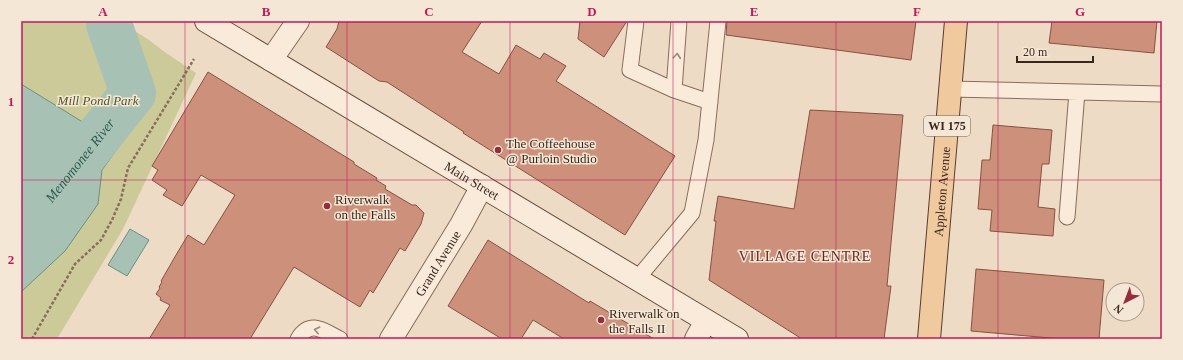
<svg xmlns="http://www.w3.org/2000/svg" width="1183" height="360" viewBox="0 0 1183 360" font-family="Georgia,serif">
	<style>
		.green { fill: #ccca99 }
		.water { fill: #a7c1b5; stroke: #6d9082 }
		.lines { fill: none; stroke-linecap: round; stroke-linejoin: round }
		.river { stroke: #a7c1b5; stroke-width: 46 }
		.building { fill: #cc907b; stroke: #885241 }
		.service-casing { stroke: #896c5b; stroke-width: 17 }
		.minor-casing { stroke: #896c5b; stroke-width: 24 }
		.secondary-casing { stroke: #6b4d3e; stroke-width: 24 }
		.primary-casing { stroke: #573b2f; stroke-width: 24 }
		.path { stroke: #896c5b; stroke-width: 2.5; stroke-dasharray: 3 2; stroke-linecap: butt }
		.service { stroke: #f9ead9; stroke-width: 15 }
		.minor { stroke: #f9ead9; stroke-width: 22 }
		.secondary { stroke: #f9ead9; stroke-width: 22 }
		.primary { stroke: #f1c99e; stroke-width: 22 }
		.oneway { stroke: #99887c }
		.grid { fill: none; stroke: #c2185b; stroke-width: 1; stroke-opacity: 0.55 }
		.poi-dot { fill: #982b3e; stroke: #f5e7d5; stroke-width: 1.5 }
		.labels { text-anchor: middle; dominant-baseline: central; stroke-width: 3; stroke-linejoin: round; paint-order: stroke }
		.shield { fill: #f5e7d5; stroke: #716156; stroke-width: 1 }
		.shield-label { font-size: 12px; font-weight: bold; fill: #39271f }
		.park-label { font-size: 13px; font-style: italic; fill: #515626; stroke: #f5e7d5 }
		.poi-label { font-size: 13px; fill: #39271f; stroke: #f5e7d5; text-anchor: start }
		.street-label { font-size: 13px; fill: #39271f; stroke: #f5e7d5 }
		.water-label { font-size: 14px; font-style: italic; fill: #2e594f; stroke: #f5e7d5 }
		.neighbourhood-label { font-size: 14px; letter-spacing: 1px; fill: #66221f; stroke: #f5e7d5 }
		.neatline { fill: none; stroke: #c2185b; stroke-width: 1.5 }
		.grid-label { font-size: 13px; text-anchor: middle; font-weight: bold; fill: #c2185b }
	</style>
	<rect width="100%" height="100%" fill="#eedbc5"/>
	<path class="green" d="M21 21H119L149 40 166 53 196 73 123 229 57 339H21Z"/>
	<path class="water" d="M21 84 120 145 102 170 98 204 65 251 21 292Z
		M130 229 149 240 127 276 108 265Z"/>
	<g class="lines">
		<path class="river" id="s1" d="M21 226 35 217 133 93 109 24V21"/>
	</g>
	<path class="building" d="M339 21H482L462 52 499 74 516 45 540 59 544 53 566 66 556 81 675 156 625 235 463 133 464 132 387 82 379 81 326 47 337 29Z
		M580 21H627L604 57 578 39Z
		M727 21H916L911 60 726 35Z
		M1052 21H1157L1154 53 1049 43Z
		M208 72 354 162V164L377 178 376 180 386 186 385 189 412 205H416L424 213 421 224 405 251 400 248 373 293 370 290 360 307 294 267 250 339H149L170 305 160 300 161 298 156 294 160 288 159 287 162 282 161 281 176 255 188 235 204 245 235 195 201 175 182 206 163 195 167 190 152 180 158 170 152 166Z
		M810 110 903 115 887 286H891L884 339H802L709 280 716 221H714L718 196 794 209Z
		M993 125 1052 130 1049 164H1042L1038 207 1055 209 1053 236 990 231 992 210 978 209 982 160H990Z
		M488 240 589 303 590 301 654 339H564L533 320 521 339H502L448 306Z
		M976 269 1104 280 1099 339H1062L971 331Z"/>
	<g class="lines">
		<defs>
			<path id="service" d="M636 21 630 70 674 90 710 102
				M950 89 1162 94
				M674 90 679 21
				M1067 217 1077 92
				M637 279 692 213 706 140 718 21
				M298 339C310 319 324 331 340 339"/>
			<g id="minor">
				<path d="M271 60 298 21"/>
				<path id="s2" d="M391 339 461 225 482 186"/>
				<path d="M696 339 706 321"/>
			</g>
			<g id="secondary">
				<path id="s3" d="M206 21 737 339"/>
			</g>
			<g id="primary">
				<path id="s4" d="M929 339 956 21"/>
			</g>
		</defs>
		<use href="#service" class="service-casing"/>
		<use href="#minor" class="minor-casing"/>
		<use href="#secondary" class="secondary-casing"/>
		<use href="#primary" class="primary-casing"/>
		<path class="path" d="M32 339 75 264 101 240 112 220 121 199 128 168 194 59"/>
		<use href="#service" class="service"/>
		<use href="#minor" class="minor"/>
		<use href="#secondary" class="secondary"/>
		<use href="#primary" class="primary"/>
	</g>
	<defs><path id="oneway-chevron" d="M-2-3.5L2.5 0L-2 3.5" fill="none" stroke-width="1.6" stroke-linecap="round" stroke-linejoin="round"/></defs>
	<g class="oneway">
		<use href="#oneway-chevron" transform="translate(677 56) rotate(-85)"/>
		<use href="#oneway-chevron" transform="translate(317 330) rotate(-167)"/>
	</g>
	<path class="grid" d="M185 21V339M347 21V339M510 21V339M673 21V339M836 21V339M998 21V339M21 180H1162"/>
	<g class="poi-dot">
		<circle cx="498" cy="150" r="4"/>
		<circle cx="327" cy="206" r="4"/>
		<circle cx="601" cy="320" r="4"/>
	</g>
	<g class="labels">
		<rect class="shield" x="924" y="116" width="46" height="20" rx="3"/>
		<g class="shield-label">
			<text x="947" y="126">WI 175</text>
		</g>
		<g class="park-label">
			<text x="98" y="100">Mill Pond Park</text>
		</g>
		<g class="poi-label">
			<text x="506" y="143">The Coffeehouse<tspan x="506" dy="15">@ Purloin Studio</tspan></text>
			<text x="335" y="199">Riverwalk<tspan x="335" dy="15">on the Falls</tspan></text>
			<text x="609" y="313">Riverwalk on<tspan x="609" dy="15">the Falls II</tspan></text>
		</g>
		<g class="street-label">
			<text stroke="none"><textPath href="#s3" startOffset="310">Main Street</textPath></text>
			<text stroke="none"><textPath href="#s4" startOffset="148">Appleton Avenue</textPath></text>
			<text stroke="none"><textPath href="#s2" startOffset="89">Grand Avenue</textPath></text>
		</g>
		<g class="water-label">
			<text stroke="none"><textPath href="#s1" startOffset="89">Menomonee River</textPath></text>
		</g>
		<g class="neighbourhood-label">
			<text x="805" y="256">VILLAGE CENTRE</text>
		</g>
	</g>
	<rect width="1183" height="360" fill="none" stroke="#f5e7d5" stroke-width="44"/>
	<g transform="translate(1125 302) rotate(222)"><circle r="19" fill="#f5e7d5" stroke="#aa9a8c"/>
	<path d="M0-3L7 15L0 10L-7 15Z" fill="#982b3e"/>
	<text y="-6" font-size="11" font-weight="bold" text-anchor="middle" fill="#39271f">N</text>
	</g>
	<path d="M1017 56v6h76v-6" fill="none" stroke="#39271f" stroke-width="2"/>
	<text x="1023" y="56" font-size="12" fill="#39271f" stroke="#f5e7d5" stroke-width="3" paint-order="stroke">20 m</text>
	<rect x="22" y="22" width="1139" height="316" class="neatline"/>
	<g class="grid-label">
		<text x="103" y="16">A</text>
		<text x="266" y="16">B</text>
		<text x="429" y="16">C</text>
		<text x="592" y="16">D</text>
		<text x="754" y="16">E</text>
		<text x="917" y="16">F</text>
		<text x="1080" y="16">G</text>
		<text x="11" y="106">1</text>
		<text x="11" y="264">2</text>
	</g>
</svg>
